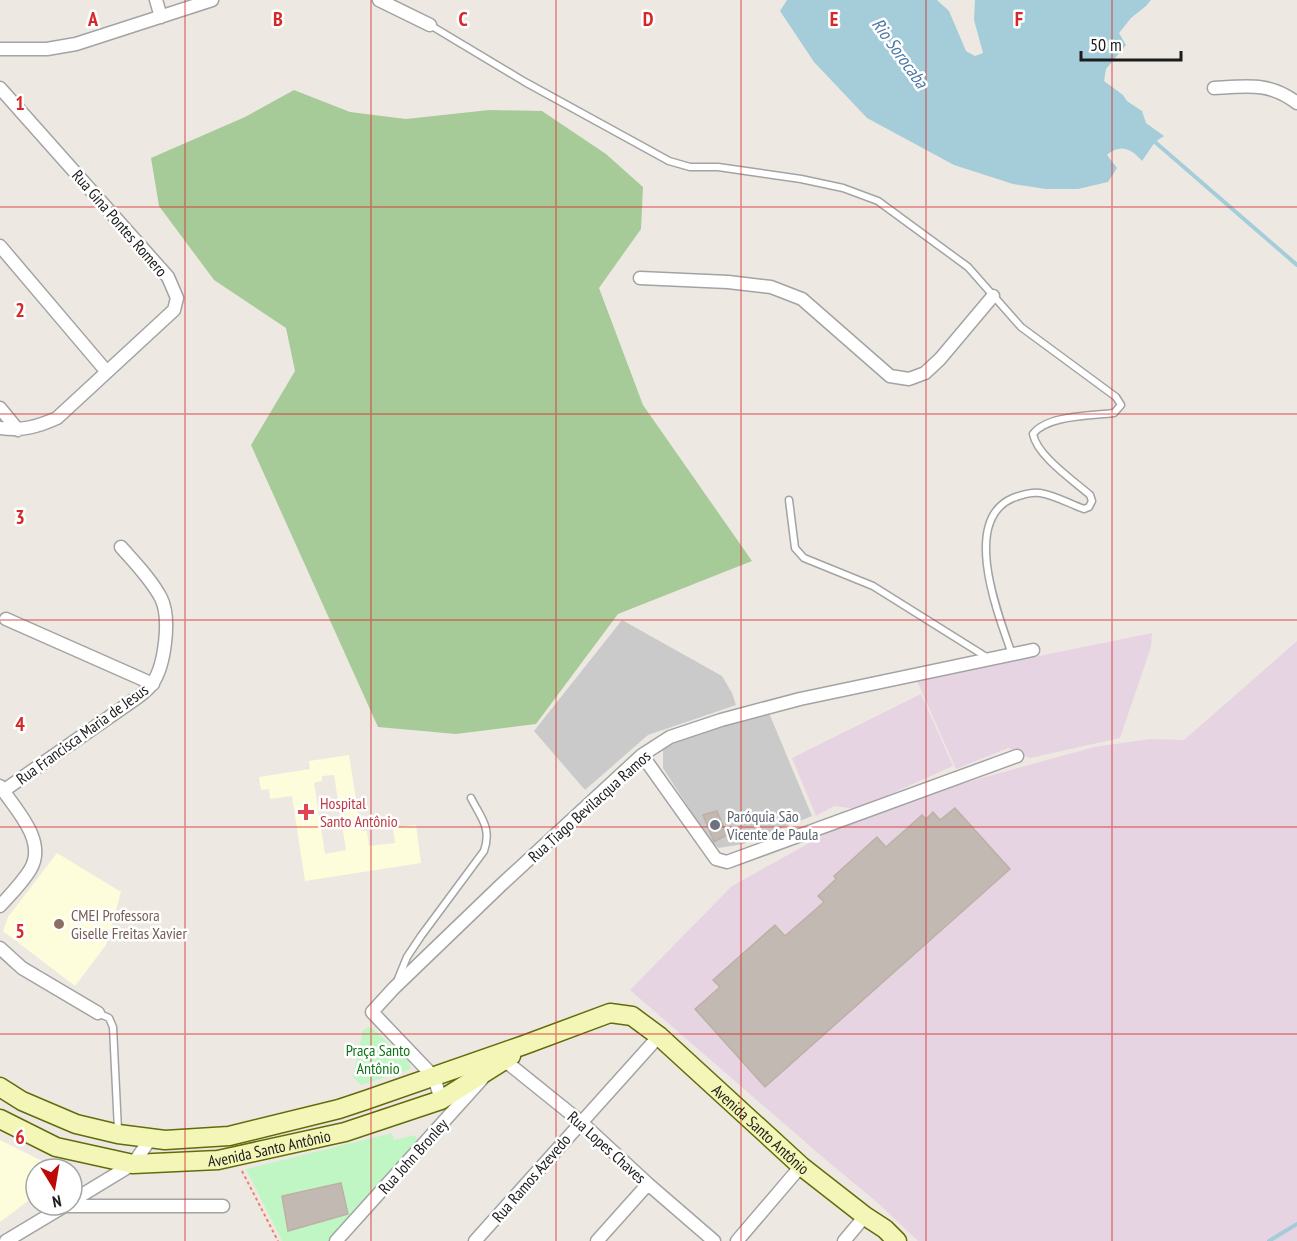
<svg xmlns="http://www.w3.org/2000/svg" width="1297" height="1241" viewBox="0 0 1297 1241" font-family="'PT Sans Narrow',sans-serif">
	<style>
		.industrial { fill: #e6d4e2 }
		.education { fill: #fdfddb; fill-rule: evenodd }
		.religious { fill: #cacaca }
		.forest { fill: #a7cb98 }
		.park { fill: #c0f6c4 }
		.water { fill: #a4cdd9 }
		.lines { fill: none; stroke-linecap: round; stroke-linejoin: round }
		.stream { stroke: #a4cdd9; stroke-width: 4 }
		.building { fill: #c1b9b2; stroke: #beb0a5; stroke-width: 1.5 }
		.lane-casing { stroke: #a3a3a3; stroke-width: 9 }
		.street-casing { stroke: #a3a3a3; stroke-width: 15 }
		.secondary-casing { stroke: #626c0a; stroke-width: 21 }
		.path { stroke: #f37b6d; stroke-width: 2; stroke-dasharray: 3 3; stroke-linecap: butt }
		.lane { stroke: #fff; stroke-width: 6 }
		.street { stroke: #fff; stroke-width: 12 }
		.secondary { stroke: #f3f6b7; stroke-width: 18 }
		.grid { fill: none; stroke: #d62828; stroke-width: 1.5; stroke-opacity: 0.55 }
		.health-dot { fill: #e0444e; stroke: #fff; stroke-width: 2 }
		.worship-dot { fill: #6b7280; stroke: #fff; stroke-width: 2 }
		.education-dot { fill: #8d6e63; stroke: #fff; stroke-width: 2 }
		.labels { text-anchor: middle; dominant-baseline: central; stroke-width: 5; stroke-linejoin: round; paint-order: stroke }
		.street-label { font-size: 16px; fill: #1c1c1c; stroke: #fff }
		.health-label { font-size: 16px; fill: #be3a42; stroke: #fff; text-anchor: start }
		.worship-label { font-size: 16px; fill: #5b616d; stroke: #fff; text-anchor: start }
		.education-label { font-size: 16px; fill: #785e54; stroke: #fff; text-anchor: start }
		.park-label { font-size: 16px; fill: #107418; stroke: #fff }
		.water-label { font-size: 18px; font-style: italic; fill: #4d7aa6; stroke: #fff }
		.grid-label { font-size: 20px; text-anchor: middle; font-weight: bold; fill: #d62828; stroke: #fff; stroke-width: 5; stroke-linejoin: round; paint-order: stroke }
	</style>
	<rect width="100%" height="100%" fill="#ede9e2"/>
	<path class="industrial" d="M1152 633 1151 647 1120 738 1030 758 1008 748 956 769 917 681Z
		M1297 641V1241H918L878 1203 826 1160 630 990 732 886 831 831 935 791 1094 747 1151 739 1184 740Z
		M921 694 953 766 857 809 834 806 816 816 792 758Z"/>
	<path class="education" d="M349 755 361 831H367L369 846 395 843 393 828 416 825 421 863 305 881 292 796 270 799 269 789 261 790 259 777 310 769 309 761ZM334 775 346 850 325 854 314 783 322 781V776Z
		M57 853 121 892 106 945 75 986 3 931 8 917Z
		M0 1140 58 1169H36V1195L0 1222Z"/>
	<path class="religious" d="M622 620 722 676 732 693 736 705 648 735 585 790 534 731Z
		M769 713 812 816 743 844 719 848 712 844 663 768V750L680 738Z"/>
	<path class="forest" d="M294 90 350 112 406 119 489 110 542 111 606 154 643 187 641 229 599 288 643 405 752 561 618 614 536 724 456 734 378 727 251 445 295 371 286 328 214 280 159 206 151 158 245 117Z"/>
	<path class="park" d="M368 1027 372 1028 408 1061 411 1067 409 1070 361 1085 353 1077 363 1030Z
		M392 1133 394 1140 415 1135 419 1145 331 1241H282L246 1169Z"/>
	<path class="water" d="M787 0H937L949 11 966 51 975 56 983 53 974 20 975 0H1151L1146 6 1131 18 1119 33 1126 45 1106 69 1104 81 1123 95 1127 101 1142 111 1146 123 1164 136 1155 142 1142 161C1132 149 1120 143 1107 155L1117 168 1108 182 1078 189H1046L1013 184 954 165 867 118 814 62 780 11Z"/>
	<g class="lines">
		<path class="stream" d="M1155 142 1297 265
			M1269 1241 1297 1224"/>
	</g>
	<path class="building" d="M955 808 1010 869 765 1087 695 1009 720 987 713 980 775 925 785 936 824 902 818 896 836 879 834 876 877 837 886 847 922 815 926 819 933 812 940 820Z
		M717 811 727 835 714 842 703 815Z
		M341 1183 348 1214 288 1231 282 1196Z"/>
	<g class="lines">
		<defs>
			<path id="lane" d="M430 25 525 82 669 161 690 167H718L801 179 843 188 878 201 968 267 1021 327 1116 397 1121 405 1114 413C1091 416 1047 415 1033 434 1037 456 1074 481 1090 495L1092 501 1089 507 1084 509C1070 504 1054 495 1040 493 1032 492 1021 495 1013 498 960 520 999 617 1012 654
				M789 500 795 548 804 558 873 586 988 658
				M398 979 407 957 421 936 484 851C492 828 481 818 471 798
				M98 1013 109 1018 113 1027 118 1130"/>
			<path id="street" d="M156 0 161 17
				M379 0 430 25
				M0 49H47L76 44 212 0
				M0 88 168 277 177 298 174 310 57 418C37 427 22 431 0 428
				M1214 88C1247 86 1270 82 1297 103
				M0 246 107 372
				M640 278 728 282 771 287 802 299 890 376 909 379 925 373 940 359 993 296
				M0 408 18 430
				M6 619 153 684
				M642 755 716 859 727 862 1017 756
				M0 786C15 809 48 841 30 870 22 883 10 895 0 906
				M3 791 138 697C143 693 149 689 152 684 165 666 171 618 161 598 151 579 135 563 121 547
				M0 948 22 968 98 1013
				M499 1056 581 1122 648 1184 714 1241
				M441 1100 434 1077 372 1012 394 988 500 886 642 755 670 737 721 720 800 699 1033 650
				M72 1201 133 1164 151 1138
				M65 1206H223
				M6 1241 66 1205
				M336 1241 482 1079
				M475 1241 659 1036
				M597 1241 648 1184
				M737 1241 801 1166
				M844 1241 865 1216"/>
			<g id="secondary">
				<path id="s1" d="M0 1087 22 1101 76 1124 118 1134 165 1140 229 1136 339 1109 366 1100 524 1045 610 1013 632 1016 659 1036 801 1166 865 1216 885 1229 897 1241"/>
				<path id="s2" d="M0 1119 56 1147 133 1164 218 1160 345 1132 441 1100 511 1056"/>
			</g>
		</defs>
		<use href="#lane" class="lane-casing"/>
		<use href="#street" class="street-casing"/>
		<use href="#secondary" class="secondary-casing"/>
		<path class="path" d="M242 1171 278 1241"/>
		<use href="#lane" class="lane"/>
		<use href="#street" class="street"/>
		<use href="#secondary" class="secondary"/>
	</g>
	<path class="grid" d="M185 0V1241M371 0V1241M556 0V1241M741 0V1241M926 0V1241M1112 0V1241M0 207H1297M0 414H1297M0 620H1297M0 827H1297M0 1034H1297"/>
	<path class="health-dot" d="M303 803h6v6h6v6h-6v6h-6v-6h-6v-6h6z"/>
	<circle class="worship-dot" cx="715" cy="825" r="6"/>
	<circle class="education-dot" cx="59" cy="924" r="6"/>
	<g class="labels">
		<g class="street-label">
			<text transform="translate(120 223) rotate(49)">Rua Gina Pontes Romero</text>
			<text transform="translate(82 734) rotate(-36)">Rua Francisca Maria de Jesus</text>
			<text transform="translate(589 806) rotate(-42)">Rua Tiago Bevilacqua Ramos</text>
			<text stroke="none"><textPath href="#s1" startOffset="834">Avenida Santo Antônio</textPath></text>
			<text transform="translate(607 1147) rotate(42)">Rua Lopes Chaves</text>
			<text stroke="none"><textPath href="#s2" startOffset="279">Avenida Santo Antônio</textPath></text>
			<text transform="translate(413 1156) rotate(-48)">Rua John Bronley</text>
			<text transform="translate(531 1178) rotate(-49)">Rua Ramos Azevedo</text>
		</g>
		<g class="health-label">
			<text x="320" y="803">Hospital<tspan x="320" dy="18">Santo Antônio</tspan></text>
		</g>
		<g class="worship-label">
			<text x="727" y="816">Paróquia São<tspan x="727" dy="18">Vicente de Paula</tspan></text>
		</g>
		<g class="education-label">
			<text x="71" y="915">CMEI Professora<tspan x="71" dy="18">Giselle Freitas Xavier</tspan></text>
		</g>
		<g class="park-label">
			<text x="378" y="1050">Praça Santo<tspan x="378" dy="18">Antônio</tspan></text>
		</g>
		<g class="water-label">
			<text transform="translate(900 53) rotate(54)">Rio Sorocaba</text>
		</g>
	</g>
	<g class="grid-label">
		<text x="93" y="26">A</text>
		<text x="278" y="26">B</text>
		<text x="463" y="26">C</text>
		<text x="648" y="26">D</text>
		<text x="834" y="26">E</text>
		<text x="1019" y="26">F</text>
		<text x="20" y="110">1</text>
		<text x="20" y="317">2</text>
		<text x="20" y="524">3</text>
		<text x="20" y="731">4</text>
		<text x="20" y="938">5</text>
		<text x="20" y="1144">6</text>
	</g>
	<g transform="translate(54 1187) rotate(169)"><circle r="28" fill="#ffffff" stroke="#a4a4a4" stroke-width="1.5"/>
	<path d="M0-4.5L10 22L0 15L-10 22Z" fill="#bf0909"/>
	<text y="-9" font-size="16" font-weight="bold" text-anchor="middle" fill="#1c1c1c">N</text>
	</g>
	<path d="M1081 51v9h100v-9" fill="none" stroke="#1c1c1c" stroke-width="3"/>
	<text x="1090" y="51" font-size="18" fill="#1c1c1c" stroke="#ffffff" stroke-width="4.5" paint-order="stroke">50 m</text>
</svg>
